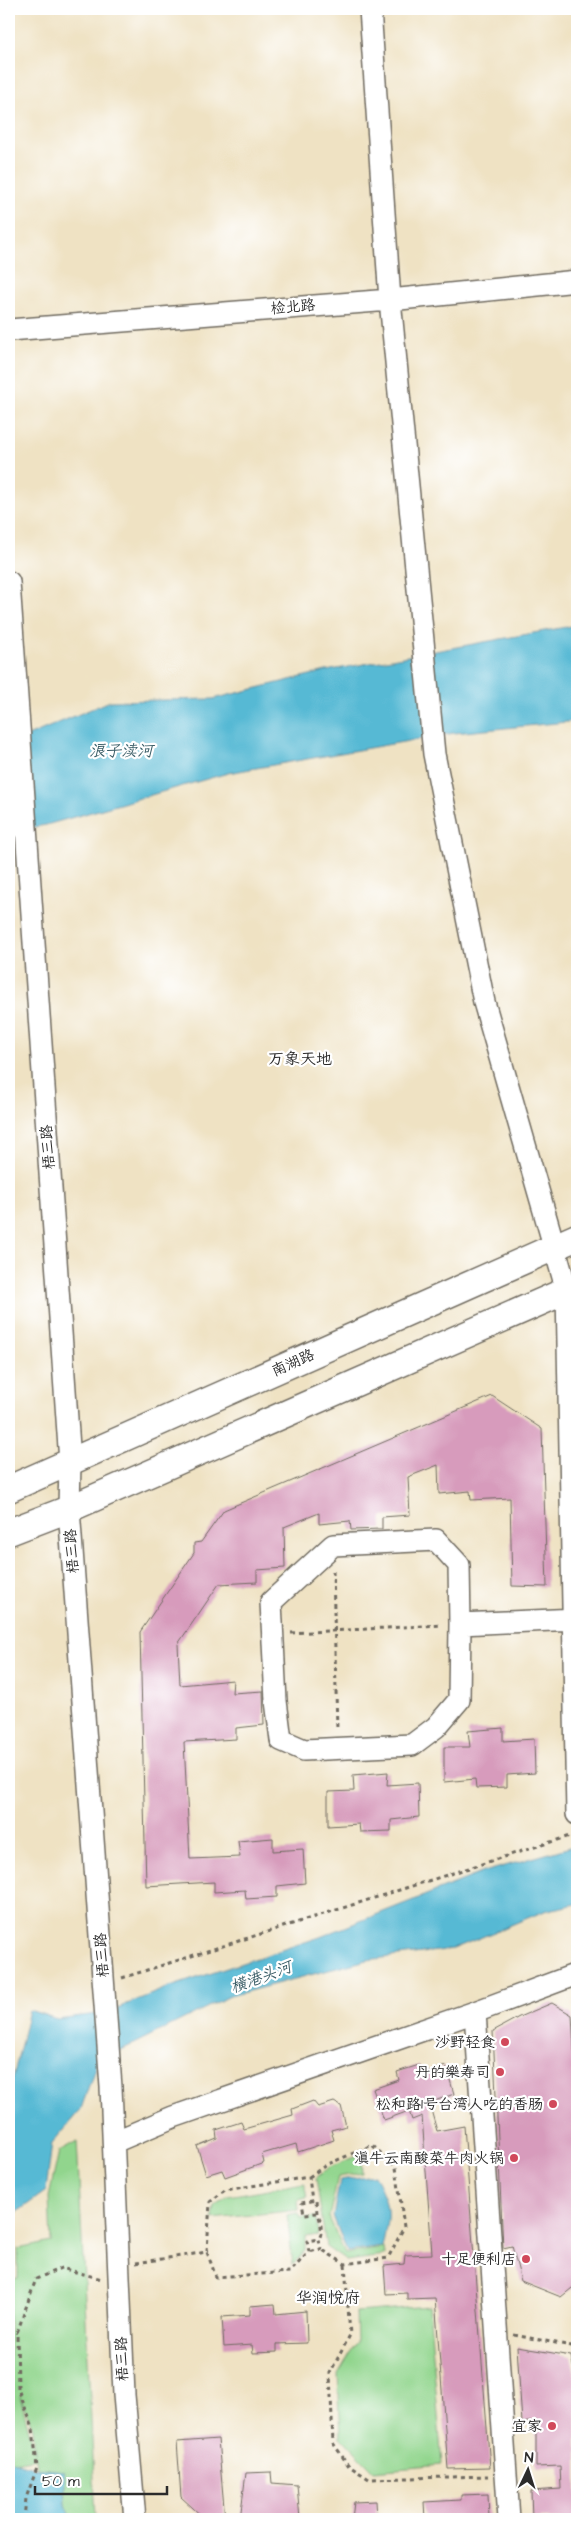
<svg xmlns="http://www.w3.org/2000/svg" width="586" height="2528" viewBox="0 0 586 2528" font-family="'Architects Daughter','LXGW WenKai TC',sans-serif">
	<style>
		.green { fill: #91d58d; stroke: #5e805c; fill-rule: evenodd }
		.water { fill: #56b9d4; stroke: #407280 }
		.building { fill: #d79bbc }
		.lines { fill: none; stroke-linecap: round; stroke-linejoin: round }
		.minor-casing { stroke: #706b60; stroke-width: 24 }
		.major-casing { stroke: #706b60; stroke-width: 29 }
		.path { stroke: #706b60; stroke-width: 3; stroke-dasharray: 4 4; stroke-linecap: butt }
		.minor { stroke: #fff; stroke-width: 21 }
		.major { stroke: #fff; stroke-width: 26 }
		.poi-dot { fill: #d1495b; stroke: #fff; stroke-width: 2 }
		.labels { text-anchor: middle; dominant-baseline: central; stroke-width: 4.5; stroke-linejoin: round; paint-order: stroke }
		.street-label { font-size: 15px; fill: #2b2b2b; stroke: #fff }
		.poi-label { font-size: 15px; fill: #2b2b2b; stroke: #fff; text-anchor: end }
		.water-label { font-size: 16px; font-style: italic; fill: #3a5d66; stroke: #fff }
		.neighbourhood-label { font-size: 16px; fill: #2b2b2b; stroke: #fff }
	</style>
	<rect width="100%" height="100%" fill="#fff"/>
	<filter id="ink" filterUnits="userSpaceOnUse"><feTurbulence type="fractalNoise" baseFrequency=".02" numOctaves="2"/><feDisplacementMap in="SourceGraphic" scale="10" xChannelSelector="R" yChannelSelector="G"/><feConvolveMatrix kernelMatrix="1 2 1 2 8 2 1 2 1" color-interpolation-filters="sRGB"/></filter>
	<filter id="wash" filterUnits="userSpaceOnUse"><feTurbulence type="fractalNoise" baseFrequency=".0096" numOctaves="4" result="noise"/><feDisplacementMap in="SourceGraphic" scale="20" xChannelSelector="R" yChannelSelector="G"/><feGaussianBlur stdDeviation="1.12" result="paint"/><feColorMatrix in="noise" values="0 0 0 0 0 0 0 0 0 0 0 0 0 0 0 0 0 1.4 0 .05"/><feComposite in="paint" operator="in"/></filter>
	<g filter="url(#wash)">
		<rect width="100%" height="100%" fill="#efe2c3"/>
		<path class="green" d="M77 2141 96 2519H72L66 2505 64 2471 37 2468 36 2458 14 2462 9 2458V2285L11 2279 18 2278V2249L51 2242 49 2197 59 2151ZM20 2396 33 2428 35 2453Z
			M361 2154 362 2173 338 2177 329 2217 345 2254 384 2248 385 2256 346 2261 326 2247 316 2178 328 2168Z
			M304 2183 307 2198 298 2200 299 2210 212 2219 214 2206 228 2196Z
			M298 2213 301 2218 316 2217 318 2235 305 2237V2250L293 2265 287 2215Z
			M429 2306 442 2465 374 2471 341 2437 338 2374 357 2342 356 2312Z"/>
		<path class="water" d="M577 625V721L454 733 228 773 46 825 9 831V744L110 701 213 699 326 671Z
			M577 1845V1904L547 1910 453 1949 367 1960 230 1996 97 2062 81 2109 52 2143 46 2191 9 2218V2095L29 2010 57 2019 105 2013 164 1989 320 1937 484 1872Z
			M374 2175C390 2206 390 2212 382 2247L347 2252 333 2216 340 2180Z
			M9 2460 37 2468 64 2471 66 2505 72 2519H9Z"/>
		<g id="blocks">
			<path class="building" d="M492 1396 542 1429 547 1587 512 1586 510 1498 471 1500 470 1491 439 1494 438 1465 408 1477 410 1515 382 1517V1529L351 1530 350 1521 319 1524V1513L284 1527 285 1568 257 1570V1582L219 1584 178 1644 180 1685 233 1680 232 1693 263 1691 264 1725 236 1728V1739L184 1742 190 1859 240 1857 238 1841 273 1838V1851L303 1849 305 1883 277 1886V1897L246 1899 245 1890 214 1892V1882L146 1886 140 1632 194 1553V1543L201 1542 224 1510Z
				M503 1728V1741L534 1739 535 1773 507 1775V1787L476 1788 475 1779 444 1782V1747H470L468 1731Z
				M388 1772 387 1785 418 1783 419 1817 391 1820V1831L360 1832 359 1824 328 1826V1792L354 1791 353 1775Z
				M552 2003 572 2015 577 2096V2284L561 2297 521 2281 512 2246 503 2248 493 2031 519 2017Z
				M419 2065 421 2073 446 2066 454 2094 429 2103 437 2131 464 2126 490 2468 448 2469 435 2298 407 2299V2293L386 2294 384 2266 404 2264 405 2255 432 2254 422 2116 412 2120 409 2111 384 2120 373 2089 399 2080 397 2072Z
				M313 2101 318 2107 334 2102 341 2106 346 2126 331 2130 334 2140 298 2152 296 2144 262 2154 264 2163 225 2177 222 2170 206 2175 197 2146 217 2138 216 2130 241 2122 244 2129 293 2115 292 2109Z
				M275 2304 276 2314 306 2311 307 2343 277 2344V2352L253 2353 252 2345 224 2347 222 2317 250 2315V2306Z
				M517 2347 571 2356 577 2384V2519H532L531 2491 561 2489 560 2466 536 2467V2421L522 2423Z
				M218 2439 225 2519H205L181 2497 177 2442Z
				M271 2472 272 2483 297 2485 300 2519H240L246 2473Z
				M488 2494 489 2519H425L424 2502 461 2500V2495Z
				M376 2501 377 2519H352L354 2502Z"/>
		</g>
	</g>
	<g filter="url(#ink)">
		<use href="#blocks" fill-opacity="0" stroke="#706b60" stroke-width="1"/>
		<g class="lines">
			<defs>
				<path id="minor" d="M370 9 390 300 434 754 484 1002 567 1291 577 1814
					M9 330 390 300 577 281
					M9 582 70 1462 69 1509 111 2087 124 2395 135 2519
					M460 1624 459 1700 436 1727 412 1745 304 1750 281 1740 276 1701 271 1602 333 1545 436 1540 459 1565 460 1624 577 1619
					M475 2012 509 2519
					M114 2142 173 2117 475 2012 577 1974"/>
				<path id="major" d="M9 1489 577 1237
					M9 1532 69 1509 577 1286"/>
			</defs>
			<use href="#minor" class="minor-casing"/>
			<use href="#major" class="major-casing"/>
			<path class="path" d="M333 1571 337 1730
				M291 1633 442 1625
				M122 1978 576 1834
				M309 2177 326 2165 372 2145 396 2167 404 2227 388 2258 345 2264 321 2249
				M317 2213 316 2200 302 2203 304 2214 317 2213C321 2219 323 2232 319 2239
				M207 2251 210 2202 225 2190 309 2177 312 2201
				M136 2263 207 2252 216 2277 290 2272 309 2252 307 2241 319 2239 321 2249 309 2252
				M345 2264 350 2335 330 2373 333 2443 349 2466 369 2479 488 2476
				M9 2328 17 2333
				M514 2335 577 2347
				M24 2519 26 2498 37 2468 33 2428 18 2389 17 2333 36 2279 61 2268 102 2279"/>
			<use href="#minor" class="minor"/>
			<use href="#major" class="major"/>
		</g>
	</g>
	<g class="poi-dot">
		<circle cx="505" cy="2042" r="5"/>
		<circle cx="500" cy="2072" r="5"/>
		<circle cx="553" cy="2104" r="5"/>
		<circle cx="514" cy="2158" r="5"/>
		<circle cx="526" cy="2259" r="5"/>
		<circle cx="552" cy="2426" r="5"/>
	</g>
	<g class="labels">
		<g class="street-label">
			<text transform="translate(293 307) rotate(-5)">检北路</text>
			<text transform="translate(48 1147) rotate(-94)">梧三路</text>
			<text transform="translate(293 1363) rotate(-24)">南湖路</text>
			<text transform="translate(72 1551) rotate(-94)">梧三路</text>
			<text transform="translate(102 1955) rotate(-94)">梧三路</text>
			<text transform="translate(122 2359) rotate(-92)">梧三路</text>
		</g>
		<g class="poi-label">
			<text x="495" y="2042">沙野轻食</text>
			<text x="490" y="2072">丹的樂寿司</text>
			<text x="543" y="2104">松和路1号台湾人吃的香肠</text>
			<text x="504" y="2158">滇牛云南酸菜牛肉火锅</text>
			<text x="516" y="2259">十足便利店</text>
			<text x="542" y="2426">宜家</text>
		</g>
		<g class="water-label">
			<text x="121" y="751">浪子渎河</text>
			<text transform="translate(261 1977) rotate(-20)">横港头河</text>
		</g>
		<g class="neighbourhood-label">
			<text x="300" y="1059">万象天地</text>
			<text x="328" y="2298">华润悦府</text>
		</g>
	</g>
	<rect width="586" height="2528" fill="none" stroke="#fff" stroke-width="30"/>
	<g transform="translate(528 2470) rotate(4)" stroke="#ffffff" stroke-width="4" paint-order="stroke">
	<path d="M0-4L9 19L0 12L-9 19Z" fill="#2b2b2b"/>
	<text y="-8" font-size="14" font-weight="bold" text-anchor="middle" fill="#2b2b2b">N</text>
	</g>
	<path d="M35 2486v8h132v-8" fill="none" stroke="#2b2b2b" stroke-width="2.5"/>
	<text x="42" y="2486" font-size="15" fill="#2b2b2b" stroke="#ffffff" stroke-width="4" paint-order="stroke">50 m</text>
</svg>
